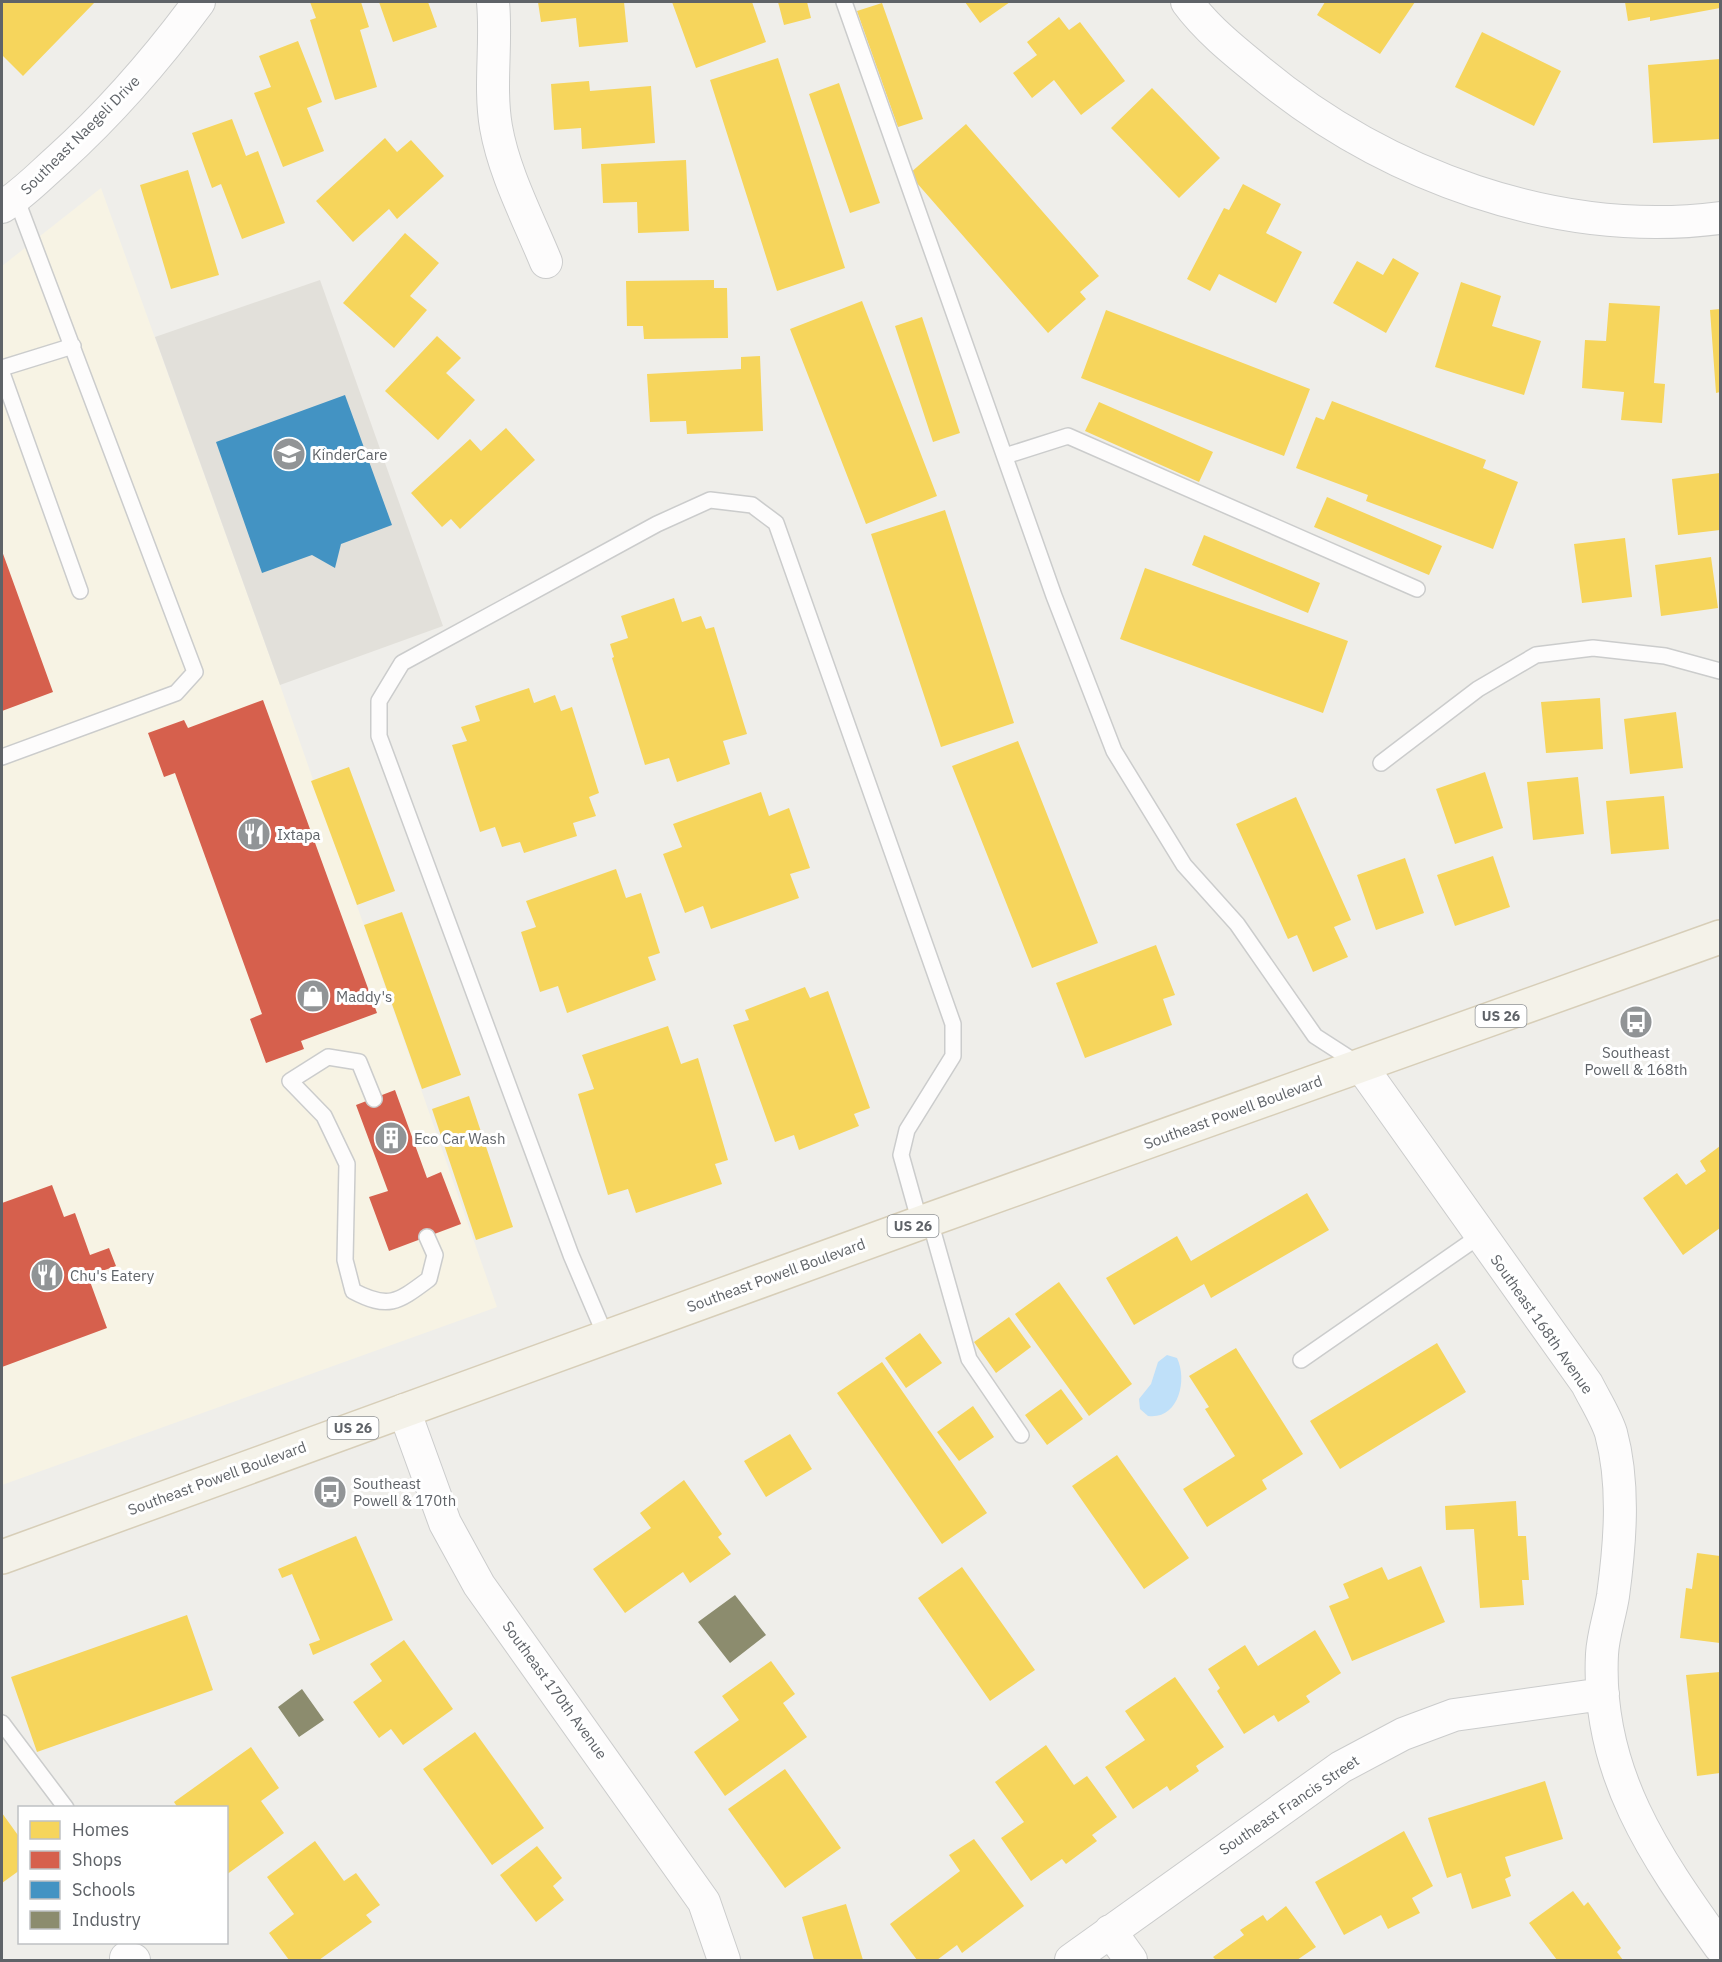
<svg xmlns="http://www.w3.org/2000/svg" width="1722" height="1962" viewBox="0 0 1722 1962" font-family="'IBM Plex Sans',sans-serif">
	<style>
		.commercial { fill: #f7f3e4 }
		.education { fill: #e2e0da }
		.water { fill: #bfe0f9 }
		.homes { fill: #f6d55c }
		.shops { fill: #d6604d }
		.schools { fill: #4393c3 }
		.industry { fill: #8c8c6e }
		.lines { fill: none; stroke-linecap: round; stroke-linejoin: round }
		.lane-casing { stroke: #cbcccc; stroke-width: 18 }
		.street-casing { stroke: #cbcccc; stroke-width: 34 }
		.primary-casing { stroke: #d7ceb8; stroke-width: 36 }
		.lane { stroke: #fdfcfc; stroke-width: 15 }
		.street { stroke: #fdfcfc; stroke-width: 32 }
		.primary { stroke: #f4f2e9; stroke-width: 33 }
		.labels { text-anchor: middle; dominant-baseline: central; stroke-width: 6; stroke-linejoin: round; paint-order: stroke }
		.shield { fill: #fff; stroke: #8f9295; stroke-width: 1.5 }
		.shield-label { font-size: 14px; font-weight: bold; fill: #5f6368 }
		.street-label { font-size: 15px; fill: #5f6368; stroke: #fff }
		.poi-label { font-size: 15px; fill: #5f6368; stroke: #fff; text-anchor: start }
	</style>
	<rect width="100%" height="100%" fill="#efeeea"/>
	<path class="commercial" d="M101 188 280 685 497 1307 2 1485V266Z"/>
	<path class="education" d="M320 280 443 626 280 685 155 337Z"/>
	<path class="water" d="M1167 1355 1177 1358C1188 1381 1178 1420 1148 1416L1140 1409 1139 1399 1151 1384 1158 1362Z"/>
	<path class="homes" d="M2 2H95L23 76 2 55Z
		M310 2H361L369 27 360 30 377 87 335 100 310 20 316 18Z
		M379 2H428L437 27 393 42Z
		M538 2H624L628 42 579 47 576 18 541 22Z
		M672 2H752L766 42 696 68Z
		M778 2H807L811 18 784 25Z
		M965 2H1010L980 23Z
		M1325 2H1415L1380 54 1317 15Z
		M1625 2H1720V8L1650 21V17L1628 21Z
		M882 3 923 119 898 127 857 11Z
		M1059 17 1069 30 1080 22 1125 81 1081 115 1054 80 1032 98 1013 73 1037 55 1027 42Z
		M1482 32 1561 71 1534 126 1455 87Z
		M298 41 322 102 307 108 324 151 283 167 254 93 271 87 259 56Z
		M778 58 845 268 777 291 710 80Z
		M1720 59V139L1653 143 1648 65Z
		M589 81 590 91 651 86 655 143 582 149 581 128 554 130 551 84Z
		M839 83 880 203 850 213 809 94Z
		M1152 88 1220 158 1179 198 1111 128Z
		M232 119 246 156 258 151 285 223 242 239 221 184 212 188 192 133Z
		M966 124 1099 276 1080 292 1086 299 1048 333 909 174Z
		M385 138 397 152 411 140 444 176 397 219 389 209 353 242 316 201Z
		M686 160 689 231 638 233 637 202 603 203 601 164Z
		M188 170 219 275 171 289 140 185Z
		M1243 184 1281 204 1266 233 1302 252 1276 303 1219 274 1210 291 1187 279 1224 208 1229 210Z
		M405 233 439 263 410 296 427 310 394 348 343 303Z
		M1393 258 1419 273 1386 333 1333 303 1357 261 1383 275Z
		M714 280V288H727L728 338 644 339 643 326H627L626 281Z
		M1461 282 1501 296 1492 326 1541 341 1524 395 1435 367Z
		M862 301 937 496 866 524 790 329Z
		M1609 303 1660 306 1654 383 1665 384 1662 423 1621 420 1624 392 1582 388 1585 340 1606 341Z
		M1720 309V392L1716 393 1710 310Z
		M1106 310 1310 389 1284 456 1081 378Z
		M922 317 960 433 933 442 895 326Z
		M437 336 461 358 446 373 475 400 438 440 385 391Z
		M760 356 763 431 687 434 686 421 650 422 647 374 741 369V357Z
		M1332 401 1486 460 1483 468 1518 482 1493 549 1366 501 1368 495 1296 468 1316 417 1324 420Z
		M1099 402 1213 452 1199 482 1085 431Z
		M506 428 535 460 460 529 451 519 442 527 411 493 470 439 481 451Z
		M1720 473V530L1678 535 1672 479Z
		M1327 497 1442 546 1429 575 1314 527Z
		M945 510 1014 723 941 747 871 534Z
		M1204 535 1320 583 1308 613 1192 565Z
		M1625 538 1632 597 1582 603 1574 544Z
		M1711 557 1718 608 1661 616 1655 565Z
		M1145 568 1348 641 1323 713 1120 639Z
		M674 598 682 622 701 616 706 629 714 627 747 734 723 741 730 764 677 782 669 758 645 765 612 658 614 657 610 644 628 638 621 616Z
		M529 688 534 703 555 695 561 711 572 707 599 793 589 797 596 816 573 823 577 836 524 853 520 842 502 847 495 827 480 832 452 745 467 741 461 727 480 721 475 706Z
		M1600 698 1603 749 1546 753 1541 702Z
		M1676 712 1683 768 1630 774 1624 719Z
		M1018 741 1098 943 1032 968 952 766Z
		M349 767 395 891 357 905 311 781Z
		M1485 772 1503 828 1455 844 1436 789Z
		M1578 777 1584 834 1533 840 1527 782Z
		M761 792 769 816 789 808 810 868 790 874 799 898 711 929 703 906 685 913 663 854 682 847 673 824Z
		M1664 796 1669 849 1611 854 1606 801Z
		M1296 797 1351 920 1334 927 1348 957 1313 972 1297 935 1288 939 1236 824Z
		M1493 856 1510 907 1455 926 1437 875Z
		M1405 858 1424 913 1376 930 1357 875Z
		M616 869 626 898 641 893 660 953 648 957 656 980 567 1013 558 986 540 992 521 932 536 927 526 901Z
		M402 912 461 1075 422 1089 364 925Z
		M1156 945 1175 995 1163 999 1172 1025 1085 1058 1056 983Z
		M805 987 810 998 828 991 870 1108 854 1114 859 1126 799 1150 794 1135 775 1142 733 1025 749 1020 745 1010Z
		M668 1026 681 1064 698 1058 728 1160 715 1164 722 1184 636 1213 628 1189 608 1195 578 1094 594 1089 582 1055Z
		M469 1096 513 1227 476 1240 432 1109Z
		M1720 1146V1228L1683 1255 1643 1198 1677 1173 1686 1185 1706 1171 1700 1161Z
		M1307 1193 1329 1230 1211 1298 1204 1284 1134 1325 1106 1278 1177 1236 1191 1261Z
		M1059 1282 1132 1384 1089 1416 1015 1314Z
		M1009 1317 1031 1347 996 1373 974 1342Z
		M920 1333 942 1363 906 1388 885 1358Z
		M1437 1343 1466 1392 1340 1469 1310 1421Z
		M1236 1348 1303 1454 1262 1480 1267 1489 1207 1527 1183 1489 1235 1456 1205 1409 1209 1407 1189 1376Z
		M882 1362 987 1513 942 1544 837 1393Z
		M1061 1389 1083 1419 1047 1445 1025 1415Z
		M973 1406 994 1437 959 1461 937 1432Z
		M790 1434 812 1469 766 1497 744 1461Z
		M1117 1455 1189 1558 1144 1589 1072 1486Z
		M684 1480 722 1534 718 1537 731 1554 690 1583 683 1572 625 1613 593 1569 651 1528 640 1513Z
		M1516 1501 1518 1536H1526L1529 1580H1522L1524 1605 1480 1608 1474 1529 1446 1530 1445 1506Z
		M356 1536 393 1620 313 1655 309 1644 320 1640 292 1574 282 1578 278 1569Z
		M1697 1553 1720 1556V1643L1680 1638 1686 1588 1692 1589Z
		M1421 1566 1445 1622 1352 1661 1329 1606 1349 1598 1343 1584 1382 1567 1388 1580Z
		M962 1567 1035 1670 990 1701 918 1598Z
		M187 1615 213 1690 37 1752 11 1677Z
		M1315 1630 1341 1673 1306 1696 1310 1702 1278 1722 1274 1715 1244 1734 1217 1691 1220 1688 1208 1669 1245 1645 1258 1666Z
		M404 1640 453 1709 403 1745 391 1729 379 1738 353 1702 382 1681 370 1664Z
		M771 1661 795 1694 783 1703 807 1737 725 1796 694 1752 739 1720 722 1696Z
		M1720 1672V1773L1697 1776 1686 1675Z
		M1175 1677 1224 1747 1196 1766 1199 1771 1170 1791 1167 1786 1133 1809 1105 1767 1145 1740 1125 1711Z
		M475 1732 544 1828 492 1865 423 1769Z
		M1046 1745 1074 1785 1087 1776 1117 1817 1092 1835 1097 1841 1066 1864 1062 1859 1031 1881 1001 1838 1024 1822 995 1782Z
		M251 1747 279 1788 261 1801 284 1833 226 1875V1808H178L174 1802Z
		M785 1769 841 1848 785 1888 728 1809Z
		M1545 1781 1563 1839 1505 1857 1511 1876 1505 1879 1511 1896 1472 1909 1461 1873 1447 1878 1428 1818Z
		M2 1813 20 1838V1870L2 1883Z
		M1404 1831 1433 1886 1412 1898 1420 1913 1388 1929 1381 1915 1344 1935 1315 1882Z
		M974 1839 1024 1906 962 1953 957 1945 937 1960H917L890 1924 960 1871 949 1855Z
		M315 1841 344 1881 356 1873 380 1905 366 1915 372 1922 319 1960H289L269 1933 294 1914 267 1877Z
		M537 1846 562 1878 553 1886 564 1900 536 1922 500 1875Z
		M1573 1891 1584 1906 1588 1902 1621 1948 1617 1952 1623 1960H1557L1529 1923Z
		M846 1904 863 1960H814L802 1917Z
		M1286 1906 1316 1947 1297 1960H1216L1213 1957 1244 1935 1240 1930 1263 1915 1267 1921Z"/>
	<path class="shops" d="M2 551 53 692 2 711Z
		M263 700 377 1013 301 1041 304 1049 266 1063 250 1019 262 1014 175 773 164 777 148 733 184 720 188 728Z
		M395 1090 427 1178 441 1172 461 1224 389 1251 369 1197 388 1191 356 1105Z
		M52 1185 64 1217 75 1213 90 1255 109 1248 116 1266 88 1276 107 1328 2 1367V1203Z"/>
	<path class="schools" d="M345 395 392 525 341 544 335 568 312 555 262 573 216 442Z"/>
	<path class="industry" d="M735 1595 766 1635 730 1663 698 1622Z
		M302 1689 324 1720 299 1737 278 1707Z"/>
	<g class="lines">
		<defs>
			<path id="lane" d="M844 2 1054 596 1114 751 1184 865 1237 924 1315 1036 1360 1065
				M2 368 73 346
				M2 373 80 591
				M1005 456 1068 436 1417 589
				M2 757 176 693 195 672 16 198
				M1381 763 1478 689 1536 655 1593 648 1665 656 1720 671
				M374 1099 359 1062 328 1057 290 1081 324 1116 347 1164 345 1260 353 1291C389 1310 398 1302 429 1279L435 1255 427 1237
				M930 1221 969 1359 1021 1435
				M606 1337 571 1255 379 736V701L402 663 657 524 710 500 752 505 776 523 953 1024V1056L907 1130 901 1155 920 1223
				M1301 1360 1481 1235
				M2 1723 66 1808"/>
			<path id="street" d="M493 2C497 43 489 86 496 127 504 173 528 218 546 262
				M1187 2C1206 28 1233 50 1259 71 1384 175 1557 239 1720 218
				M2 207C23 194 40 176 58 160 111 112 157 59 199 2
				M1361 1066 1587 1384C1595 1400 1606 1417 1611 1433 1625 1485 1620 1544 1613 1596 1610 1615 1603 1635 1602 1654 1596 1772 1655 1856 1720 1947
				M404 1410 445 1523 479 1585 704 1902 724 1960
				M1110 1931 1131 1960
				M126 1958 134 1960
				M1071 1960 1341 1767 1403 1734 1454 1715 1603 1694"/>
			<path id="primary" d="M2 1557 920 1223 1720 937"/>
		</defs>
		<use href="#lane" class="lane-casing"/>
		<use href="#street" class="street-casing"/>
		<use href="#primary" class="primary-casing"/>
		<use href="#lane" class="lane"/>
		<use href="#street" class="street"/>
		<use href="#primary" class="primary"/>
	</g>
	<defs>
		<symbol id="school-disc" viewBox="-11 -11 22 22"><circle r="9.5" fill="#919496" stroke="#fff"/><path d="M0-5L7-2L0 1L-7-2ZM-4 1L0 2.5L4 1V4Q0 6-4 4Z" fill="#fff"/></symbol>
		<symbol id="restaurant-disc" viewBox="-11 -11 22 22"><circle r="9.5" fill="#919496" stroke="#fff"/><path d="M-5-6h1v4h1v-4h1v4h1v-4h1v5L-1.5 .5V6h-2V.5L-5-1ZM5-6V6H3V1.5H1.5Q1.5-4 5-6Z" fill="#fff"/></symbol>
		<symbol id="shop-disc" viewBox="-11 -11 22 22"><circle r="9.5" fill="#919496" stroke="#fff"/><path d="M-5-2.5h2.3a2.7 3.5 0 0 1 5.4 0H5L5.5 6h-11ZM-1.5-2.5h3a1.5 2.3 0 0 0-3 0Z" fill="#fff"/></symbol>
		<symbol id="bus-disc" viewBox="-11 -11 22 22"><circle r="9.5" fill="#919496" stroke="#fff"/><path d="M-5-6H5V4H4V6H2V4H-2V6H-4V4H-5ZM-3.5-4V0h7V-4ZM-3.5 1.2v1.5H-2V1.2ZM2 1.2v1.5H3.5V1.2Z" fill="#fff"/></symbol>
		<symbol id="building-disc" viewBox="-11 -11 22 22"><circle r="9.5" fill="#919496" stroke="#fff"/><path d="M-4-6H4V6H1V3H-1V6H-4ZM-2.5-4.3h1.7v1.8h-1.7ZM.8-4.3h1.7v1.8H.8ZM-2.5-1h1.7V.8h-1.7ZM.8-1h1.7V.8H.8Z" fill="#fff"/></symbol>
	</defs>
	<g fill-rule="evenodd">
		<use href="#school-disc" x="270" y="435" width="38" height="38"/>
		<use href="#restaurant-disc" x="235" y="815" width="38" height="38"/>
		<use href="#shop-disc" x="294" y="977" width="38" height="38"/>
		<use href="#bus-disc" x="1617" y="1003" width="38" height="38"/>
		<use href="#building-disc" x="372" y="1119" width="38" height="38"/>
		<use href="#restaurant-disc" x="28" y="1256" width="38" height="38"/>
		<use href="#bus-disc" x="311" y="1473" width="38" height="38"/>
	</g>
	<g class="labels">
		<g class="shield">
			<rect x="1475.5" y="1005" width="51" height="22" rx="4.5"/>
			<rect x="887.5" y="1215" width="51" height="22" rx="4.5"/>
			<rect x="327.5" y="1417" width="51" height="22" rx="4.5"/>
		</g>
		<g class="shield-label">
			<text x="1501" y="1016">US 26</text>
			<text x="913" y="1226">US 26</text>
			<text x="353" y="1428">US 26</text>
		</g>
		<g class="street-label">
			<text transform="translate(80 135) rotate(-45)">Southeast Naegeli Drive</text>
			<text transform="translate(1233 1112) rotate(-20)">Southeast Powell Boulevard</text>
			<text transform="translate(776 1275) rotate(-20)">Southeast Powell Boulevard</text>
			<text transform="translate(1542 1324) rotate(55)">Southeast 168th Avenue</text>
			<text transform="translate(217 1478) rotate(-20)">Southeast Powell Boulevard</text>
			<text transform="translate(555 1690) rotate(54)">Southeast 170th Avenue</text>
			<text transform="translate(1289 1805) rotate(-34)">Southeast Francis Street</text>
		</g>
		<g class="poi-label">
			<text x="312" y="454">KinderCare</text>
			<text x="277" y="834">Ixtapa</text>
			<text x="336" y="996">Maddy's</text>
			<text x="1636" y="1052" text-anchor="middle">Southeast<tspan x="1636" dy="17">Powell &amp; 168th</tspan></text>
			<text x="414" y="1138">Eco Car Wash</text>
			<text x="70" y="1275">Chu's Eatery</text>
			<text x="353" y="1483">Southeast<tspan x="353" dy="17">Powell &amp; 170th</tspan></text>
		</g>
	</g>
	<rect width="1722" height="1962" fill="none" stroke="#5f6368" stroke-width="6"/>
	<rect x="18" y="1806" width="210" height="138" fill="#ffffff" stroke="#bfc1c3" stroke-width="1.5"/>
	<rect x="30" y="1821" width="30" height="18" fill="#f6d55c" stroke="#bfc1c3" stroke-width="1.5"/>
	<text x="72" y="1836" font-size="18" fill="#5f6368">Homes</text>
	<rect x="30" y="1851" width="30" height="18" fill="#d6604d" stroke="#bfc1c3" stroke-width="1.5"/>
	<text x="72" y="1866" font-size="18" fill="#5f6368">Shops</text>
	<rect x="30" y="1881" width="30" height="18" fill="#4393c3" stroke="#bfc1c3" stroke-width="1.5"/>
	<text x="72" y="1896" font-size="18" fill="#5f6368">Schools</text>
	<rect x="30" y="1911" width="30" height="18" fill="#8c8c6e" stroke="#bfc1c3" stroke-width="1.5"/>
	<text x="72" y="1926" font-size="18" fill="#5f6368">Industry</text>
</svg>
